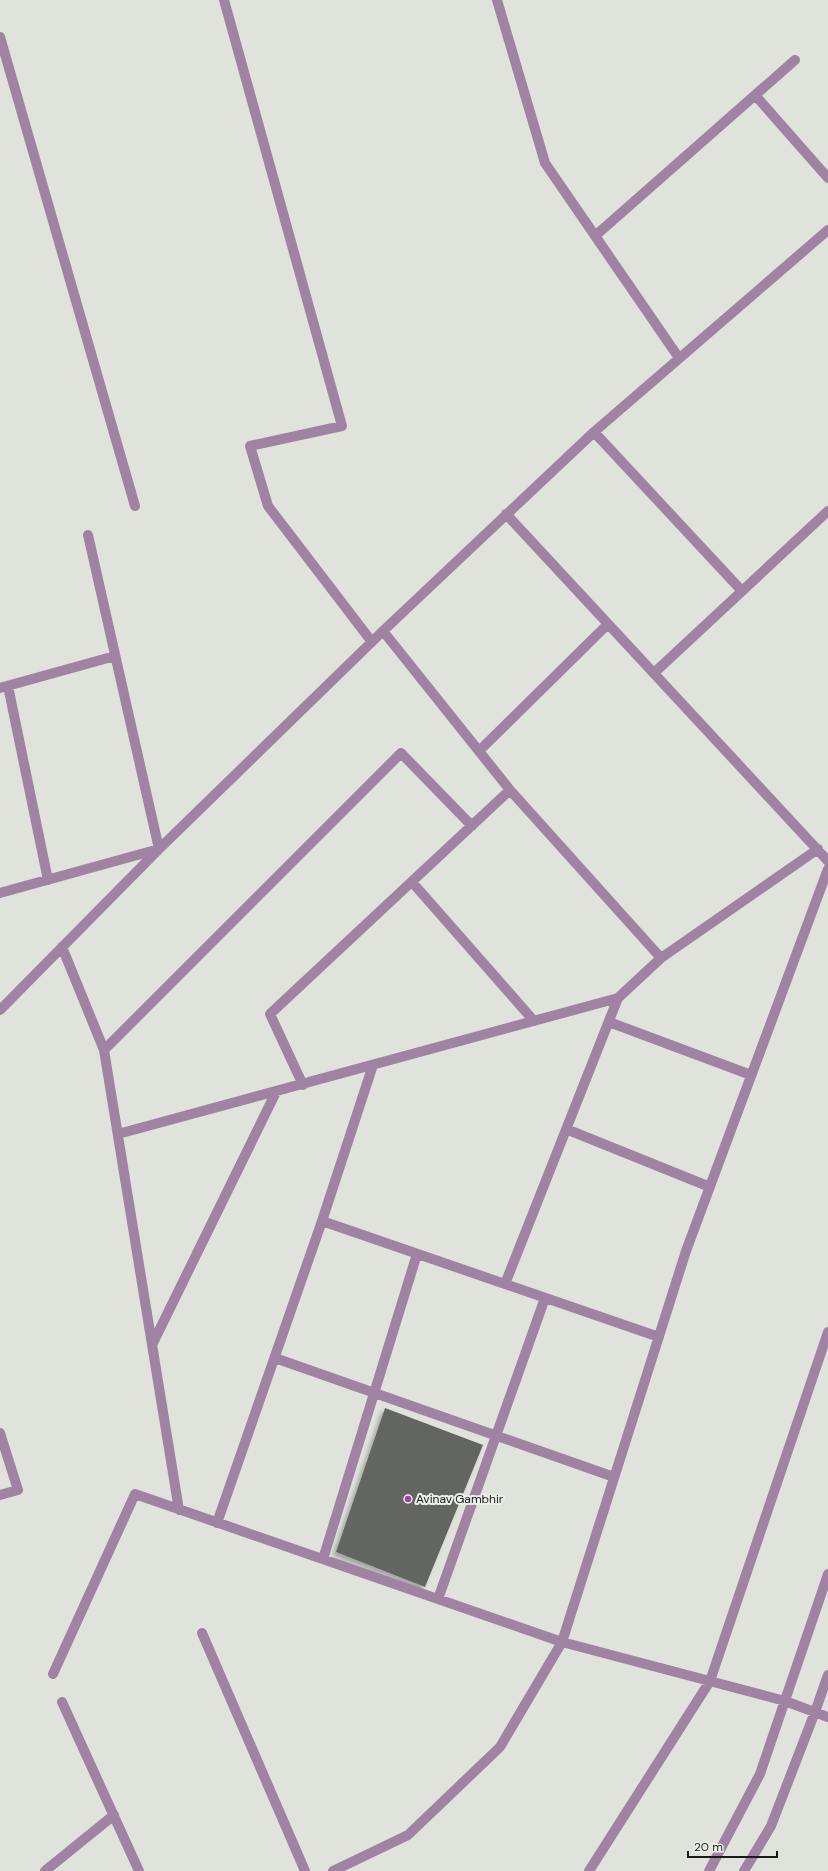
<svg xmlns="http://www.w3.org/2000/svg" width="828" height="1871" viewBox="0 0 828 1871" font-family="'DM Sans',sans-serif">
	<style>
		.building { fill: #636660; filter: url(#shadow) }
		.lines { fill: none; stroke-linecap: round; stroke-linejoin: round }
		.minor { stroke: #a082a3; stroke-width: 10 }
		.poi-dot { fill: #a041aa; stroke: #edf0ea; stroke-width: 1.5 }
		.labels { text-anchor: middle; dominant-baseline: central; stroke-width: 4; stroke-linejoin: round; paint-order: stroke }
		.poi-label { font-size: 12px; fill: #191a18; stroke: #edf0ea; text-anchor: start }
	</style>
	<defs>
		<filter id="shadow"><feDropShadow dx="-3.5" dy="3.5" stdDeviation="2" flood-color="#0004"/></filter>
	</defs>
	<rect width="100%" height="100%" fill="#dfe3dc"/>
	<path class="building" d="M385 1408 483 1445 425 1587 336 1552Z"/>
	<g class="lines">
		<path class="minor" d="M224 0 342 426 250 446 268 506 372 642
			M497 0 545 163 679 358
			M0 37 135 506
			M755 95 828 178
			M595 236 795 60
			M594 432 742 591
			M506 514 828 861
			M383 631 510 790 661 958
			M654 673 828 511
			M8 686 48 880
			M0 688 115 656
			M479 751 608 624
			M412 882 534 1021
			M0 893 159 849 88 535
			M62 947 104 1050 179 1510
			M0 1010 159 849 383 631 594 432 828 230
			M609 1022 751 1075
			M104 1050 401 753 472 826
			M303 1085 270 1014 510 790
			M566 1129 710 1187
			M118 1134 618 998
			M322 1221 659 1337
			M505 1284 618 998 661 958 818 849
			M152 1345 276 1092
			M275 1358 614 1477
			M0 1433 18 1490 0 1495
			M217 1523 322 1221 373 1065
			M323 1559 417 1254
			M438 1599 545 1298
			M202 1633 305 1871
			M53 1674 135 1494 562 1642 785 1701 828 1717
			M62 1702 139 1871
			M45 1871 114 1815
			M333 1871 408 1835 500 1747 562 1642 686 1251 828 869
			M589 1871 710 1681 828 1332
			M709 1871 760 1774 828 1574
			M744 1871 771 1826 815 1712 828 1675"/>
	</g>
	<circle class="poi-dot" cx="408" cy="1499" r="4"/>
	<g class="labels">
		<g class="poi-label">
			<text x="416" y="1499">Avinav Gambhir</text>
		</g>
	</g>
	<path d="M688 1851v6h89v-6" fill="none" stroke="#191a18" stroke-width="2"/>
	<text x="694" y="1851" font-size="12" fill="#191a18" stroke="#edf0ea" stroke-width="3" paint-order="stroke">20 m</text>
</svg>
